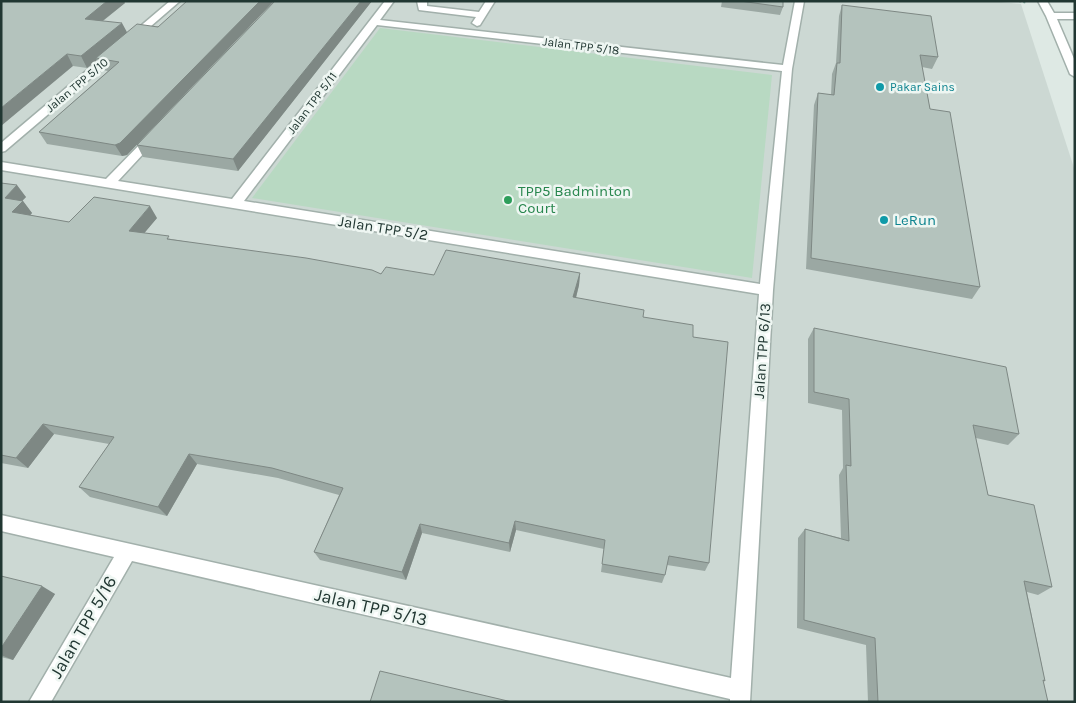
<svg xmlns="http://www.w3.org/2000/svg" width="1076" height="703" viewBox="0 0 1076 703" font-family="Karla,sans-serif">
	<style>
		.built { fill: #ccd8d3 }
		.green { fill: #b8d9c2 }
		.lines { fill: none; stroke-linecap: round; stroke-linejoin: round }
		.minor-casing { stroke: #a2b0ab; stroke-width: 3 }
		.path { stroke: #80aa9f; stroke-width: 2; stroke-dasharray: 2 2.5; stroke-linecap: butt }
		.minor { fill: #fff; fill-rule: evenodd }
		.wall { fill: #9ba8a3 }
		.shaded-wall { fill: #7e8884 }
		.building { fill: #b4c3bd; stroke: #7e8884 }
		.culture-dot { fill: #0f9aa8; stroke: #eef6f2; stroke-width: 2 }
		.leisure-dot { fill: #2e9e5b; stroke: #eef6f2; stroke-width: 2 }
		.labels { text-anchor: middle; dominant-baseline: central; stroke-width: 5; stroke-linejoin: round; paint-order: stroke }
		.far-street-label { font-size: 12px; fill: #213732; stroke: #eef6f2 }
		.far-culture-label { font-size: 12px; fill: #0d838f; stroke: #eef6f2; text-anchor: start }
		.leisure-label { font-size: 15px; fill: #27864d; stroke: #eef6f2; text-anchor: start }
		.culture-label { font-size: 15px; fill: #0d838f; stroke: #eef6f2; text-anchor: start }
		.street-label { font-size: 15px; fill: #213732; stroke: #eef6f2 }
		.near-street-label { font-size: 18px; fill: #213732; stroke: #eef6f2 }
	</style>
	<rect width="100%" height="100%" fill="#dee9e4"/>
	<path class="built" d="M1 1H991L1021 4 1075 171V702H1Z"/>
	<path class="green" d="M380 28 772 75 752 278 252 198Z"/>
	<g class="lines">
		<defs>
			<path id="minor" d="M170 1H180L136 39H130V35Z
				M385 1H394L380 20 783 65 795 1H804L792 69 773 290 750 702H730V699L132 561 51 702H29L114 557 1 531V515L731 678 759 294 1 170V162L106 179 150 134 154 133 160 136 158 138 118 181 232 199ZM377 25 782 71 760 284 244 201Z
				M417 1H427V6L479 12 486 1H495L480 25 477 26 472 23 476 17 419 10Z
				M1038 1H1047L1054 13H1075V19H1057L1075 61V77L1070 74 1046 16Z
				M115 49 120 52 119 54 5 151 1 152V143L111 50Z"/>
		</defs>
		<use href="#minor" class="minor-casing"/>
		<path class="path" d="M1019 1 1027 3"/>
		<use href="#minor" class="minor"/>
	</g>
	<path class="wall" d="M1 1 125 3 103 21 127 33 274 1 127 155 122 156 47 144 39 132 108 71 102 70 97 60 87 68 73 66Z
		M275 1H372L238 171 143 157 137 145Z
		M722 1H783V7L780 15 721 7Z
		M842 5 938 57 932 69 922 67 930 109 980 287 972 299 806 269 814 105 818 93 831 95 832 74 836 63 839 16Z
		M1 183 26 197 22 201H23L32 213 30 216 69 222 157 218 144 233 171 239 381 274 434 275 580 273 579 285 576 298 643 317 693 337 709 563 705 571 667 565 665 575 662 583 601 572 604 549 516 530 510 552 422 533 406 580 320 560 314 552 339 495 278 478 197 464 167 516 90 497 79 487 109 444 54 434 28 468 1 463Z
		M814 328 1019 434 1008 445 976 438 988 495 1052 587 1038 595 1027 592 1045 681H1043L1048 702H868L866 645 797 628 798 538 805 529 841 538 839 475 843 468 842 410 808 403V339Z
		M1 576 55 594 13 660 1 657Z"/>
	<path class="shaded-wall" d="M107 1H124L125 3 91 30 85 19Z
		M260 1H274L127 155 122 156 115 145Z
		M361 1H372L238 171 233 159Z
		M122 23 128 34 96 58 97 60 87 68 81 56Z
		M67 54 73 66 1 126V108Z
		M17 185 26 197 14 209 5 198Z
		M23 201 32 213 21 224 12 212Z
		M150 206 157 218 136 243 129 231Z
		M580 273 579 285 573 309V297Z
		M43 424 54 434 28 468 16 458Z
		M189 454 197 464 167 516 158 507Z
		M515 521 516 530 510 552 509 543Z
		M420 524 422 533 406 580 402 572Z
		M42 586 55 594 13 660 1 655V648Z"/>
	<path class="building" d="M1 1H107L85 19 122 23 81 56 67 54 1 108Z
		M187 1H260L120 143 115 145 39 132 119 62 96 58 137 24 158 27Z
		M275 1H361L233 159 137 145Z
		M740 1H783V7Z
		M842 5 931 16 938 57 920 55 930 109 950 112 980 287 811 258 818 93 834 95 837 63H840Z
		M1 183 17 185 5 198 23 201 12 212 69 222 94 197 150 206 129 231 169 236 167 239 306 258 372 270 381 274 386 267 434 275 446 250 580 273 573 297 644 310 643 317 693 325V337L728 342 709 563 669 556 665 575 602 564 605 540 515 521 509 543 420 524 402 572 314 552 343 488 272 468 189 454 158 507 79 487 114 437 43 424 16 458 1 455Z
		M814 328 1006 367 1019 434 973 425 988 495 1034 505 1052 587 1024 581 1045 681 1043 680 1048 702H878L875 638 804 620 805 529 849 541 846 465 851 466 849 399 814 392Z
		M1 576 42 586 1 648Z
		M380 671 512 702H370Z"/>
	<g class="culture-dot">
		<circle cx="880" cy="87" r="5"/>
		<circle cx="884" cy="220" r="5"/>
	</g>
	<circle class="leisure-dot" cx="508" cy="200" r="5"/>
	<g class="labels">
		<g class="far-street-label">
			<text transform="translate(581 46) rotate(7)">Jalan TPP 5/18</text>
			<text transform="translate(77 85) rotate(-40)">Jalan TPP 5/10</text>
			<text transform="translate(312 103) rotate(-53)">Jalan TPP 5/11</text>
		</g>
		<g class="far-culture-label">
			<text x="890" y="87">Pakar Sains</text>
		</g>
		<g class="leisure-label">
			<text x="518" y="191">TPP5 Badminton<tspan x="518" dy="17">Court</tspan></text>
		</g>
		<g class="culture-label">
			<text x="894" y="220">LeRun</text>
		</g>
		<g class="street-label">
			<text transform="translate(383 228) rotate(9)">Jalan TPP 5/2</text>
			<text transform="translate(762 351) rotate(-86)">Jalan TPP 6/13</text>
		</g>
		<g class="near-street-label">
			<text transform="translate(371 607) rotate(13)">Jalan TPP 5/13</text>
			<text transform="translate(83 627) rotate(-60)">Jalan TPP 5/16</text>
		</g>
	</g>
	<rect width="1076" height="703" fill="none" stroke="#213732" stroke-width="5"/>
</svg>
